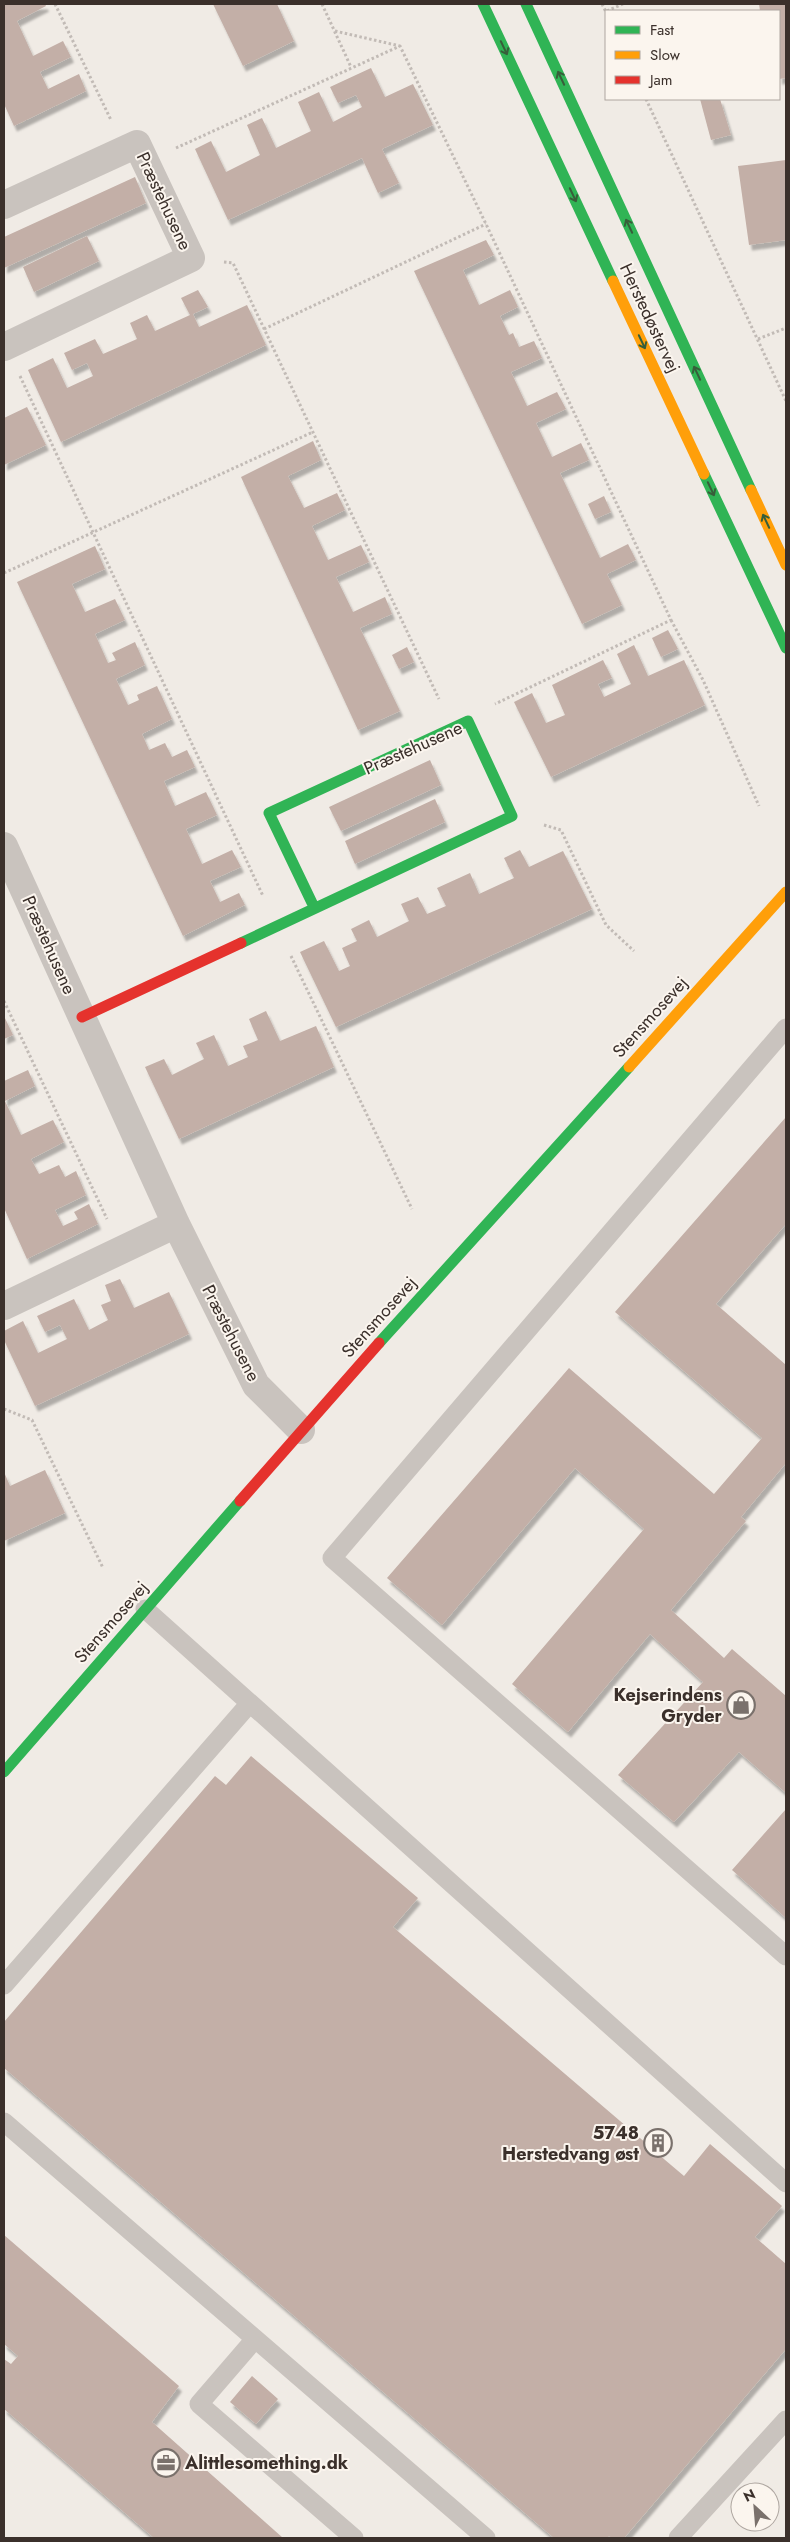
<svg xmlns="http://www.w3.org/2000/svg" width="790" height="2542" viewBox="0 0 790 2542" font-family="Jost,sans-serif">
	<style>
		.building { fill: #c3afa7; filter: url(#shadow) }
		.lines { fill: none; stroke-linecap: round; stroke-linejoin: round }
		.path { stroke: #c2bbb6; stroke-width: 3; stroke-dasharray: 2.5 2.5; stroke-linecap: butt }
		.lane { stroke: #c9c3be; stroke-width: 19 }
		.street { stroke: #c9c3be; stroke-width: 28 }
		.fast { stroke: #30b455; stroke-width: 11 }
		.slow { stroke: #ff9f0a; stroke-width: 11 }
		.jam { stroke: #e5322d; stroke-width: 11 }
		.oneway { stroke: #375e3a }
		.labels { text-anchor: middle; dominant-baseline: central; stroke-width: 4; stroke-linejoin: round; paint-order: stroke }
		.street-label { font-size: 18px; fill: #3b302b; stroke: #fbf5ee }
		.poi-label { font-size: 18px; font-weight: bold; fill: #3b302b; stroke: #fbf5ee; text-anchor: end }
	</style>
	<defs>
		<filter id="shadow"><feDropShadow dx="3" dy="5.5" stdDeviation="1" flood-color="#0004"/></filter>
	</defs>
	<rect width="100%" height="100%" fill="#f0ebe5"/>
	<path class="building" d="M4 4H45L46 6 17 21 33 56 63 41 71 57 40 72 48 89 79 74 86 91 14 126 4 104Z
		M213 4H277L294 41 243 66Z
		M759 4H786V78L779 79V11H760Z
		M371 68 385 97 413 84 433 125 382 149 399 183 378 193 362 158 228 220 195 149 211 141 226 172 260 155 247 125 262 118 276 148 311 131 298 102 319 92 333 122 362 107 356 95 338 103 330 87Z
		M700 99H720L731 135 711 140Z
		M786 160V240L749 245 738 166Z
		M135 177 146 203 4 268V237Z
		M87 236 99 261 34 292 23 267Z
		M486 240 494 255 463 270 479 305 510 290 518 307 500 316 509 335 513 333 519 347 534 341 542 358 511 372 527 406 557 392 566 409 536 423 552 457 581 443 589 460 560 473 600 558 628 544 636 560 607 574 622 605 582 624 414 271Z
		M198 290 208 307 193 314 199 327 247 305 266 345 61 442 28 370 53 358 67 388 93 376 87 363 72 370 64 353 95 339 103 354 137 339 130 323 147 315 155 331 190 315 181 298Z
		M27 407 46 445 4 465V418Z
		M313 441 321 460 288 476 304 508 337 493 345 510 312 526 328 560 361 545 369 562 336 577 353 612 385 597 392 614 360 628 400 711 358 730 241 477Z
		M604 496 611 512 595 519 588 504Z
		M95 546 105 569 72 584 85 612 115 599 125 620 95 634 108 663 116 660 112 653 135 642 145 665 116 679 128 705 139 700 137 695 157 686 172 719 142 734 149 750 165 743 172 757 187 750 195 767 164 781 175 806 206 792 217 815 186 829 202 864 232 850 241 867 210 881 220 902 239 893 245 905 183 936 17 582Z
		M668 630 678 649 661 657 652 638Z
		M634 645 648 676 684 660 705 705 551 777 514 702 532 693 546 723 565 715 552 685 603 660 612 678 598 684 604 697 631 684 617 654Z
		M407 647 414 662 399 669 392 655Z
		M430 760 441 785 341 831 329 807Z
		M435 799 445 822 355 864 345 841Z
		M520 850 529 867 563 851 592 909 336 1027 300 952 324 941 339 971 350 966 342 948 357 941 351 929 369 920 377 937 409 921 401 904 418 897 427 914 446 906 437 888 470 873 479 894 514 878 504 858Z
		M266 1011 280 1041 316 1026 334 1067 179 1139 145 1067 164 1059 172 1075 204 1059 196 1043 214 1035 228 1066 248 1057 243 1046 258 1040 249 1019Z
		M4 1016 13 1035 4 1039Z
		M28 1070 35 1086 5 1101 21 1135 53 1120 64 1142 31 1159 39 1174 59 1165 65 1177 76 1171 86 1195 55 1210 63 1226 78 1219 74 1212 89 1204 98 1224 27 1259 4 1208V1081Z
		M786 1117V1224L716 1304 786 1365V1463L741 1517 746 1521 671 1610 724 1658 732 1649 786 1696V1793L739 1752 674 1822 618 1775 703 1682 650 1634 568 1732 512 1684 644 1529 575 1468 442 1625 387 1578 569 1368 714 1494 762 1438 615 1312Z
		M120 1279 134 1308 169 1292 189 1334 35 1406 4 1340V1331L23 1321 38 1353 67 1339 60 1325 45 1332 37 1316 74 1299 89 1330 108 1320 101 1305 111 1301 105 1285Z
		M45 1470 65 1513 4 1541V1472L10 1486Z
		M251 1756 418 1898 393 1927 647 2144 658 2132 669 2141 658 2154 684 2176 710 2144 782 2206 755 2237 786 2264V2349L624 2538H612L609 2536 607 2538H554L4 2068V2022L215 1776 226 1785Z
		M786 1809V1918L732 1870Z
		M4 2235 179 2386 152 2422 283 2538H154L4 2409V2359L11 2364 18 2356 4 2344Z
		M252 2376 278 2399 256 2424 230 2402Z"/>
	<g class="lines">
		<path class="path" d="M55 4 111 120
			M322 4 351 67
			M602 4 606 12
			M607 11 623 4
			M335 31 400 46
			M646 99 786 401
			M176 148 400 46 486 224 671 620 495 704
			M224 262 233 263 439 699
			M264 329 486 224
			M758 339 786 328
			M20 376 263 896
			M4 573 313 432
			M671 620 703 680 759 806
			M544 825 561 830 606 925 634 951
			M291 956 412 1209
			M4 1001 107 1219
			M4 1409 32 1420 103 1568"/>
		<path class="lane" d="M786 1028 332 1558 786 1956
			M145 1609 786 2183
			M4 1985 250 1703
			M4 2122 486 2538
			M255 2339 199 2404 354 2538
			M678 2538 786 2420"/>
		<path class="street" d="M4 205 137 144 191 258 4 347
			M4 846 176 1224 256 1385 301 1430
			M4 1306 176 1224"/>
		<path class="fast" d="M483 4 613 281
			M526 4 751 490
			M704 474 786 648
			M241 943 512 816 468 721 269 813 314 907
			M379 1343 629 1067
			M4 1772 240 1501"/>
		<path class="slow" d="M613 281 704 474
			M751 490 786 565
			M629 1067 786 892"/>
		<path class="jam" d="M82 1017 241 943
			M240 1501 379 1343"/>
	</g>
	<defs><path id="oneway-shaft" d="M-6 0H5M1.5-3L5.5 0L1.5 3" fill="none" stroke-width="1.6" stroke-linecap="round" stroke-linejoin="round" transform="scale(1.25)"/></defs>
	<g class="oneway">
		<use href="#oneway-shaft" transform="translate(504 48) rotate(65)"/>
		<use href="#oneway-shaft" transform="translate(561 78) rotate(-115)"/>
		<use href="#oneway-shaft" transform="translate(573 195) rotate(65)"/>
		<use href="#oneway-shaft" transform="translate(629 226) rotate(-115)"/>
		<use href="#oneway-shaft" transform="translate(642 342) rotate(65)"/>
		<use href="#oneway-shaft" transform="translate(697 373) rotate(-115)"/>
		<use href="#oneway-shaft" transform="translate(711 489) rotate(65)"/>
		<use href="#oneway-shaft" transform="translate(766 521) rotate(-115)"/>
	</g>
	<defs>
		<symbol id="shop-ring" viewBox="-11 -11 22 22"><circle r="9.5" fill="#fbf5ee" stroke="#7a716c" stroke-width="1.5"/><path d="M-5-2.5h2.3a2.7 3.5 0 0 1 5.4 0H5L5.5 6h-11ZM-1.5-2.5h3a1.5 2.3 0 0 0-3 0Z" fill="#7a716c"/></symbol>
		<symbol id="building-ring" viewBox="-11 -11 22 22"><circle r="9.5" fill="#fbf5ee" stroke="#7a716c" stroke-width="1.5"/><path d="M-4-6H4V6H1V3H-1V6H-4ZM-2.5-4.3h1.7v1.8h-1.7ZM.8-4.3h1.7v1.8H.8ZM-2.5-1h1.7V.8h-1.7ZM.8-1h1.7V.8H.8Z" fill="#7a716c"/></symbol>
		<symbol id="office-ring" viewBox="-11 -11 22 22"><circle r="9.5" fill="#fbf5ee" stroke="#7a716c" stroke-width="1.5"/><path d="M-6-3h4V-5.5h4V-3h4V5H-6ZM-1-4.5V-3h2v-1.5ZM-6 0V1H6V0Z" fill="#7a716c"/></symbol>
	</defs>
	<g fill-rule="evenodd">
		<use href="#shop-ring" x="725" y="1689" width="32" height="32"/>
		<use href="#building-ring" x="642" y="2127" width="32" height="32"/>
		<use href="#office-ring" x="150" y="2447" width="32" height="32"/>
	</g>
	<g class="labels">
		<g class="street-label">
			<text transform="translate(164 201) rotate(65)">Præstehusene</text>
			<text transform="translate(650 318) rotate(65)">Herstedøstervej</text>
			<text transform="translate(413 748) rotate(-24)">Præstehusene</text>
			<text transform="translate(49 945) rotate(66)">Præstehusene</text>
			<text transform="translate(650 1017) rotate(-48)">Stensmosevej</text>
			<text transform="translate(379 1317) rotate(-48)">Stensmosevej</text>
			<text transform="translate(231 1333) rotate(63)">Præstehusene</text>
			<text transform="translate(111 1622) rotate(-49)">Stensmosevej</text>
		</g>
		<g class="poi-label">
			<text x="722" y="1695">Kejserindens<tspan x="722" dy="21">Gryder</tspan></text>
			<text x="639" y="2133">5748<tspan x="639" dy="21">Herstedvang øst</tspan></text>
			<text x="185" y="2463" text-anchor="start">Alittlesomething.dk</text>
		</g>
	</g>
	<rect width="790" height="2542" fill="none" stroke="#3b302b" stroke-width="10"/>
	<rect x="605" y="10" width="175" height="90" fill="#fbf5ee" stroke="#aea6a0"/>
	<rect x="615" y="26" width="25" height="8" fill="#30b455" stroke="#aea6a0"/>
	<text x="650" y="35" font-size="15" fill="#3b302b">Fast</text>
	<rect x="615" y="51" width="25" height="8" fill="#ff9f0a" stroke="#aea6a0"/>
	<text x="650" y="60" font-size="15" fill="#3b302b">Slow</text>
	<rect x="615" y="76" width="25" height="8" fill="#e5322d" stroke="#aea6a0"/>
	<text x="650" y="85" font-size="15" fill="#3b302b">Jam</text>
	<g transform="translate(755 2507) rotate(334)"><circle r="24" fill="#fbf5ee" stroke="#aea6a0"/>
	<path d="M0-4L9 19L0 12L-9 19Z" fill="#7a716c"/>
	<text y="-8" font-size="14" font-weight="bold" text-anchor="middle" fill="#3b302b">N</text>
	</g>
</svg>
